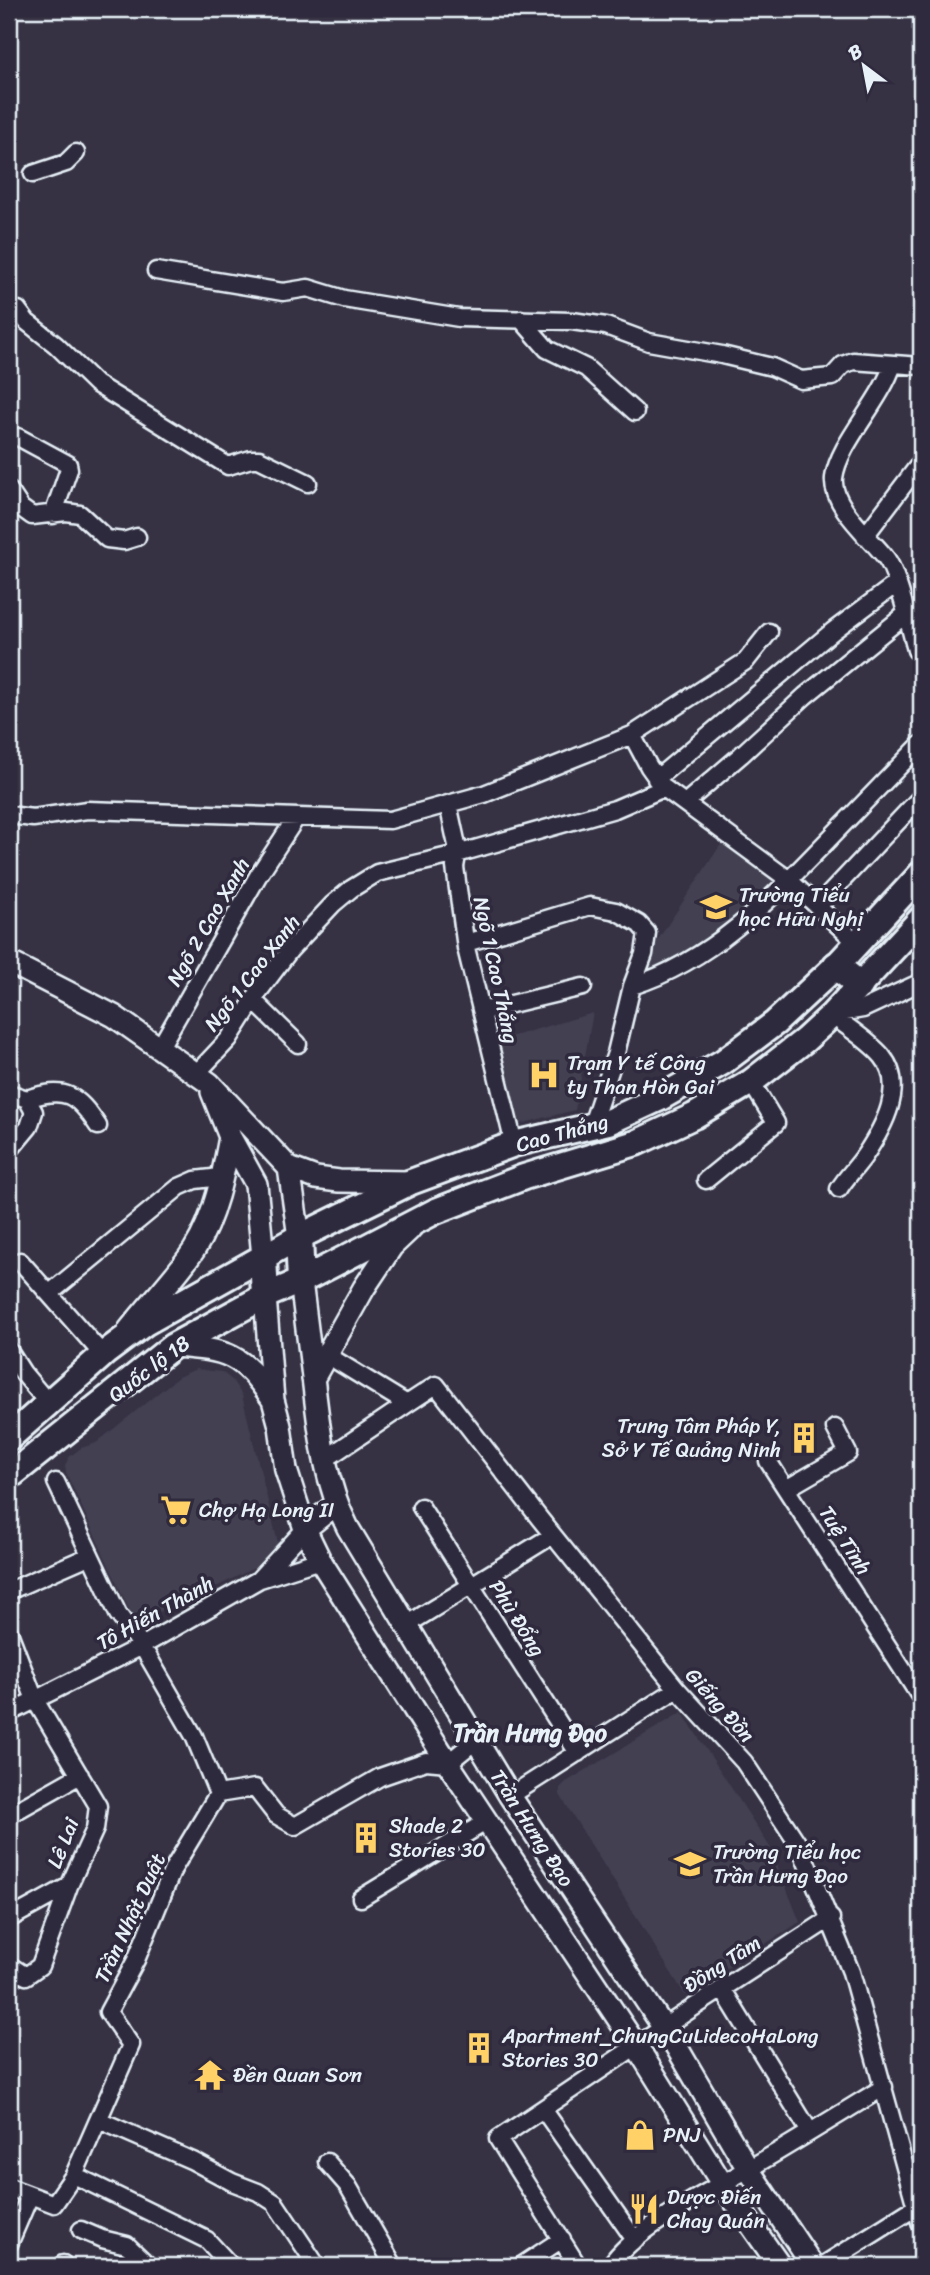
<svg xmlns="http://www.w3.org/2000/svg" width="930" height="2275" viewBox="0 0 930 2275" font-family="Sriracha,sans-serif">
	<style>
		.built { fill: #433f51 }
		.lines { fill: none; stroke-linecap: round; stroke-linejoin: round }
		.minor-casing { stroke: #e8f1f8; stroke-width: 21 }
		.secondary-casing { stroke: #e8f1f8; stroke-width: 26 }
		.primary-casing { stroke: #e8f1f8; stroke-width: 30 }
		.trunk-casing { stroke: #e8f1f8; stroke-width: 32 }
		.minor { stroke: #2f2a3d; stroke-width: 16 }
		.secondary { stroke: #2f2a3d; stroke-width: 21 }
		.primary { stroke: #2f2a3d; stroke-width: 24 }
		.trunk { stroke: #2f2a3d; stroke-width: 26 }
		.labels { text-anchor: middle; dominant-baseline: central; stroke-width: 7; stroke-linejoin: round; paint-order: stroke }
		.poi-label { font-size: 21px; fill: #e8f1f8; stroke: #2f2a3d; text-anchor: start }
		.street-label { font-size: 21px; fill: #e8f1f8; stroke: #2f2a3d }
		.quarter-label { font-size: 24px; font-weight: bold; fill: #e8f1f8; stroke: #2f2a3d }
	</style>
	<rect width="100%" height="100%" fill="#363244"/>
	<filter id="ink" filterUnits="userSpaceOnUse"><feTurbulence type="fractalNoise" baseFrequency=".0143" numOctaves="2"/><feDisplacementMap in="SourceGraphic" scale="14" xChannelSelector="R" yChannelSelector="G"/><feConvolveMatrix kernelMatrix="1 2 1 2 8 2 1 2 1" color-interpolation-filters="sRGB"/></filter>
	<g filter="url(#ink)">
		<path class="built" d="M725 838 780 882 726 932 647 975 643 970 653 947Z
			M593 1013 575 1110 516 1125 499 1040Z
			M196 1369 222 1372 232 1380 242 1395 279 1547 258 1566 178 1606 134 1620 66 1473 65 1466 69 1457 81 1448 96 1443 178 1377Z
			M682 1712 770 1847 800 1922 685 1995 560 1795V1788L566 1782Z"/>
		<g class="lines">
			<defs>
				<path id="minor" d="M33 174 66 163 76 153
					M156 271 283 292 308 288 344 299 459 318 572 321 606 326 649 342 722 355 772 367 801 380 832 377 843 365 853 361 921 366
					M9 311 18 310 27 322 56 345 96 384 228 466 251 459H259L308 483
					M521 319 547 349 586 368 635 412
					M893 364C881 402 838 444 834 478 831 506 871 538 886 558 898 573 910 629 916 650L921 652
					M9 437H18L68 464 69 469 53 515
					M9 490 21 508 32 516 66 512 80 514 107 539 124 541 137 537
					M865 536 921 462
					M632 735 649 767 664 788 789 880 857 943
					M656 779 833 631 896 584
					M685 803 741 755 805 696 906 614
					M448 804 458 850 455 867 466 948 514 1144
					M9 815 33 818 87 810 390 820 484 794 632 735 746 661 769 632
					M818 906 921 797
					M466 943 590 906 616 911 639 924 647 933 644 954 632 986 616 1053 591 1127
					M632 986C712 961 771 899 828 840 859 808 890 776 921 744
					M254 1001 298 1044
					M482 1011 583 987
					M834 1014 863 1009 921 982
					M832 1015C848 1028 868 1040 882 1056 907 1086 883 1128 865 1155 857 1167 846 1177 839 1189
					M159 1049 258 876 296 818
					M196 1074 229 1039 260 990 290 950 333 904 351 889 377 873 457 854 615 809 664 788
					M9 1093 27 1099 34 1112 29 1127 9 1151
					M27 1099C65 1086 77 1094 98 1126
					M706 1180 776 1123 751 1082
					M20 1261 103 1355
					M49 1294 179 1187 195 1180 221 1177
					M9 1351 23 1373 49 1404
					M327 1355 407 1404 436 1385 540 1519 677 1689 744 1762 800 1847 851 1972 921 2225
					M835 1428 848 1453 786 1489 921 1698
					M324 1460 407 1404
					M768 1461 786 1489
					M56 1482 118 1614 142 1646 194 1736 218 1794 255 1788 276 1815 295 1826 380 1777 426 1761 448 1763 475 1741
					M421 1507 578 1753
					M260 1579 320 1560
					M9 1591 89 1556
					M405 1626 553 1535
					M9 1632 35 1700 98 1806 95 1829 69 1886 40 1966 26 1976 9 1965
					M9 1713 142 1646 258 1580 305 1529
					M510 1796 677 1689
					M9 1815 80 1775
					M361 1898 487 1821
					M9 1919 69 1886
					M723 1990 810 2132
					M543 2109 635 2240
					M99 2120 193 2161 232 2182 258 2192 275 2203 317 2266
					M327 2162 348 2186 394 2266
					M74 2175 207 2240 231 2266
					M9 2187 54 2204 74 2175 131 2045 108 2012 136 1960 173 1869 218 1794
					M81 2230 102 2239 127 2245 149 2266
					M9 2244 30 2195
					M63 2264V2266
					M521 2266 562 2239
					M578 2266 498 2139 688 2011 831 1918
					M610 2266C634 2228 710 2191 750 2168 795 2142 840 2114 884 2087
					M822 2266 916 2207"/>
				<path id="secondary" d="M9 962 114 1016 209 1083 289 1168 299 1237
					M212 1092 230 1137 256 1184 263 1257
					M289 1168 316 1178 339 1181 411 1182
					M301 1281C305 1313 309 1345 313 1377 319 1429 324 1481 348 1528L510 1796 676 2046 748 2169 813 2266
					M265 1296 273 1400 280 1426 286 1470 305 1529 320 1560 448 1763 637 2047 721 2182 780 2266
					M129 1330C150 1303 175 1278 194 1250 215 1217 223 1175 230 1137
					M173 1346C228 1350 241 1353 273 1400
					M313 1379 364 1288 392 1246 410 1229
					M305 1529 336 1504"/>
				<path id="primary" d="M9 1438 105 1353 145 1323 299 1237 411 1182 514 1144 608 1122 660 1098 723 1062 775 1023 836 966 921 874
					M9 1477 173 1346 265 1296 301 1281 436 1211 524 1177 636 1143 694 1116 751 1082 805 1040 832 1015 921 919"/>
				<path id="trunk" d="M836 966 860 985
					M299 1237 301 1281
					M263 1257 265 1296"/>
			</defs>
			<use href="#minor" class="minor-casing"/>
			<use href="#secondary" class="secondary-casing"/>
			<use href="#primary" class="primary-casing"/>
			<use href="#trunk" class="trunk-casing"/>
			<use href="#minor" class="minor"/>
			<use href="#secondary" class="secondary"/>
			<use href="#primary" class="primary"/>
			<use href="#trunk" class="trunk"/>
		</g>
	</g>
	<defs>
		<symbol id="school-bare" viewBox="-9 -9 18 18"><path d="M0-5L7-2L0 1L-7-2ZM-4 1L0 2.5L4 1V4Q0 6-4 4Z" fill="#ffd166" stroke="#2f2a3d" stroke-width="2.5" paint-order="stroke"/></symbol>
		<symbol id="hospital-bare" viewBox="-9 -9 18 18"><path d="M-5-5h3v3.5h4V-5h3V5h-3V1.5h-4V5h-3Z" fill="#ffd166" stroke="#2f2a3d" stroke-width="2.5" paint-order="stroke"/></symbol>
		<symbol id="building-bare" viewBox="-9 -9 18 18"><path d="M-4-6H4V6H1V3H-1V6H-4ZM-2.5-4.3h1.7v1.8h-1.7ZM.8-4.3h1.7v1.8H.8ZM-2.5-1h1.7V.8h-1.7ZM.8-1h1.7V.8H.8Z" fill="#ffd166" stroke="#2f2a3d" stroke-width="2.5" paint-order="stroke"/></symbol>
		<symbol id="supermarket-bare" viewBox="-9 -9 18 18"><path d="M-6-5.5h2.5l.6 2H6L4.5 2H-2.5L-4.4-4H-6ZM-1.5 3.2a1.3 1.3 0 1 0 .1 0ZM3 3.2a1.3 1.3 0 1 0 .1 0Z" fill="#ffd166" stroke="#2f2a3d" stroke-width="2.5" paint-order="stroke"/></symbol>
		<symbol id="temple-bare" viewBox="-9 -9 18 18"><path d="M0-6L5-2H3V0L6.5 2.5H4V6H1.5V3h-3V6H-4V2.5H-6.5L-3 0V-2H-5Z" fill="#ffd166" stroke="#2f2a3d" stroke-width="2.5" paint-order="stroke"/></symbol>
		<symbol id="shop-bare" viewBox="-9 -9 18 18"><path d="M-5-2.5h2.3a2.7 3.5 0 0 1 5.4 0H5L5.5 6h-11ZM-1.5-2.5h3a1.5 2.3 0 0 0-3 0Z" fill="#ffd166" stroke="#2f2a3d" stroke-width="2.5" paint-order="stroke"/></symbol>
		<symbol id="restaurant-bare" viewBox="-9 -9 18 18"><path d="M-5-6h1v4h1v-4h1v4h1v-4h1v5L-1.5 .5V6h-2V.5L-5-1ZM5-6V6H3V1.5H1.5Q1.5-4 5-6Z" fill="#ffd166" stroke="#2f2a3d" stroke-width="2.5" paint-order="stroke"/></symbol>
	</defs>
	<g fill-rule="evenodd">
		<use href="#school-bare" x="694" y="885" width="44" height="44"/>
		<use href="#hospital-bare" x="522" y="1053" width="44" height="44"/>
		<use href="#building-bare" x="782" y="1416" width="44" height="44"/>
		<use href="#supermarket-bare" x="154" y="1488" width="44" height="44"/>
		<use href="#building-bare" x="344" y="1816" width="44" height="44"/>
		<use href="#school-bare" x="668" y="1842" width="44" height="44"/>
		<use href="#building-bare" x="457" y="2026" width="44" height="44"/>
		<use href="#temple-bare" x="188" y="2053" width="44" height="44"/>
		<use href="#shop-bare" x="618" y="2113" width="44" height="44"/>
		<use href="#restaurant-bare" x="622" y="2187" width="44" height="44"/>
	</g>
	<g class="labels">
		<g class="poi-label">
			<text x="739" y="895">Trường Tiểu<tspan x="739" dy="24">học Hữu Nghị</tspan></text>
			<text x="567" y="1063">Trạm Y tế Công<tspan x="567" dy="24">ty Than Hòn Gai</tspan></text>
			<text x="781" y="1426" text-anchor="end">Trung Tâm Pháp Y,<tspan x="781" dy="24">Sở Y Tế Quảng Ninh</tspan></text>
			<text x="199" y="1510">Chợ Hạ Long II</text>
			<text x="389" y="1826">Shade 2<tspan x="389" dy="24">Stories 30</tspan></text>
			<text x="713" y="1852">Trường Tiểu học<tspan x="713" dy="24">Trần Hưng Đạo</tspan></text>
			<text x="502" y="2036">Apartment_ChungCuLidecoHaLong<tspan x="502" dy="24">Stories 30</tspan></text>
			<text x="233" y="2075">Đền Quan Sơn</text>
			<text x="663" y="2135">PNJ</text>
			<text x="667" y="2197">Dược Điến<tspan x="667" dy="24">Chay Quán</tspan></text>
		</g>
		<g class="street-label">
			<text transform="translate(208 922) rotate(-60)">Ngõ 2 Cao Xanh</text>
			<text transform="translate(496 970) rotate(78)">Ngõ 1 Cao Thắng</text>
			<text transform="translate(252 973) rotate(-52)">Ngõ 1 Cao Xanh</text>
			<text transform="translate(562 1133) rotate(-15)">Cao Thắng</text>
			<text transform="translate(149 1369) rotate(-37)">Quốc lộ 18</text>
			<text transform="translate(845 1540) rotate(57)">Tuệ Tĩnh</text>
			<text transform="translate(155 1613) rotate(-29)">Tô Hiến Thành</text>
			<text transform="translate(517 1618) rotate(58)">Phù Đổng</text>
			<text transform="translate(720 1705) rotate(48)">Giếng Đồn</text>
			<text transform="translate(532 1828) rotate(57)">Trần Hưng Đạo</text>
			<text transform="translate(63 1843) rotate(-68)">Lê Lai</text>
			<text transform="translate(130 1918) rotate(-65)">Trần Nhật Duật</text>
			<text transform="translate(722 1964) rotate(-33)">Đồng Tâm</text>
		</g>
		<g class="quarter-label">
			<text x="530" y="1733">Trần Hưng Đạo</text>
		</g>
	</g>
	<rect width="930" height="2275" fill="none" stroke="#2f2a3d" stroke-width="35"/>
	<rect x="18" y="18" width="895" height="2240" fill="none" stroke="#e8f1f8" stroke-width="2.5" filter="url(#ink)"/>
	<g transform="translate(864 66) rotate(328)" stroke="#2f2a3d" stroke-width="5" paint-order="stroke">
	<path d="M0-5L12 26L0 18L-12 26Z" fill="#e8f1f8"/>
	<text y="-10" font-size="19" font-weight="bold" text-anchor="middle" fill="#e8f1f8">B</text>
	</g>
</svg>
